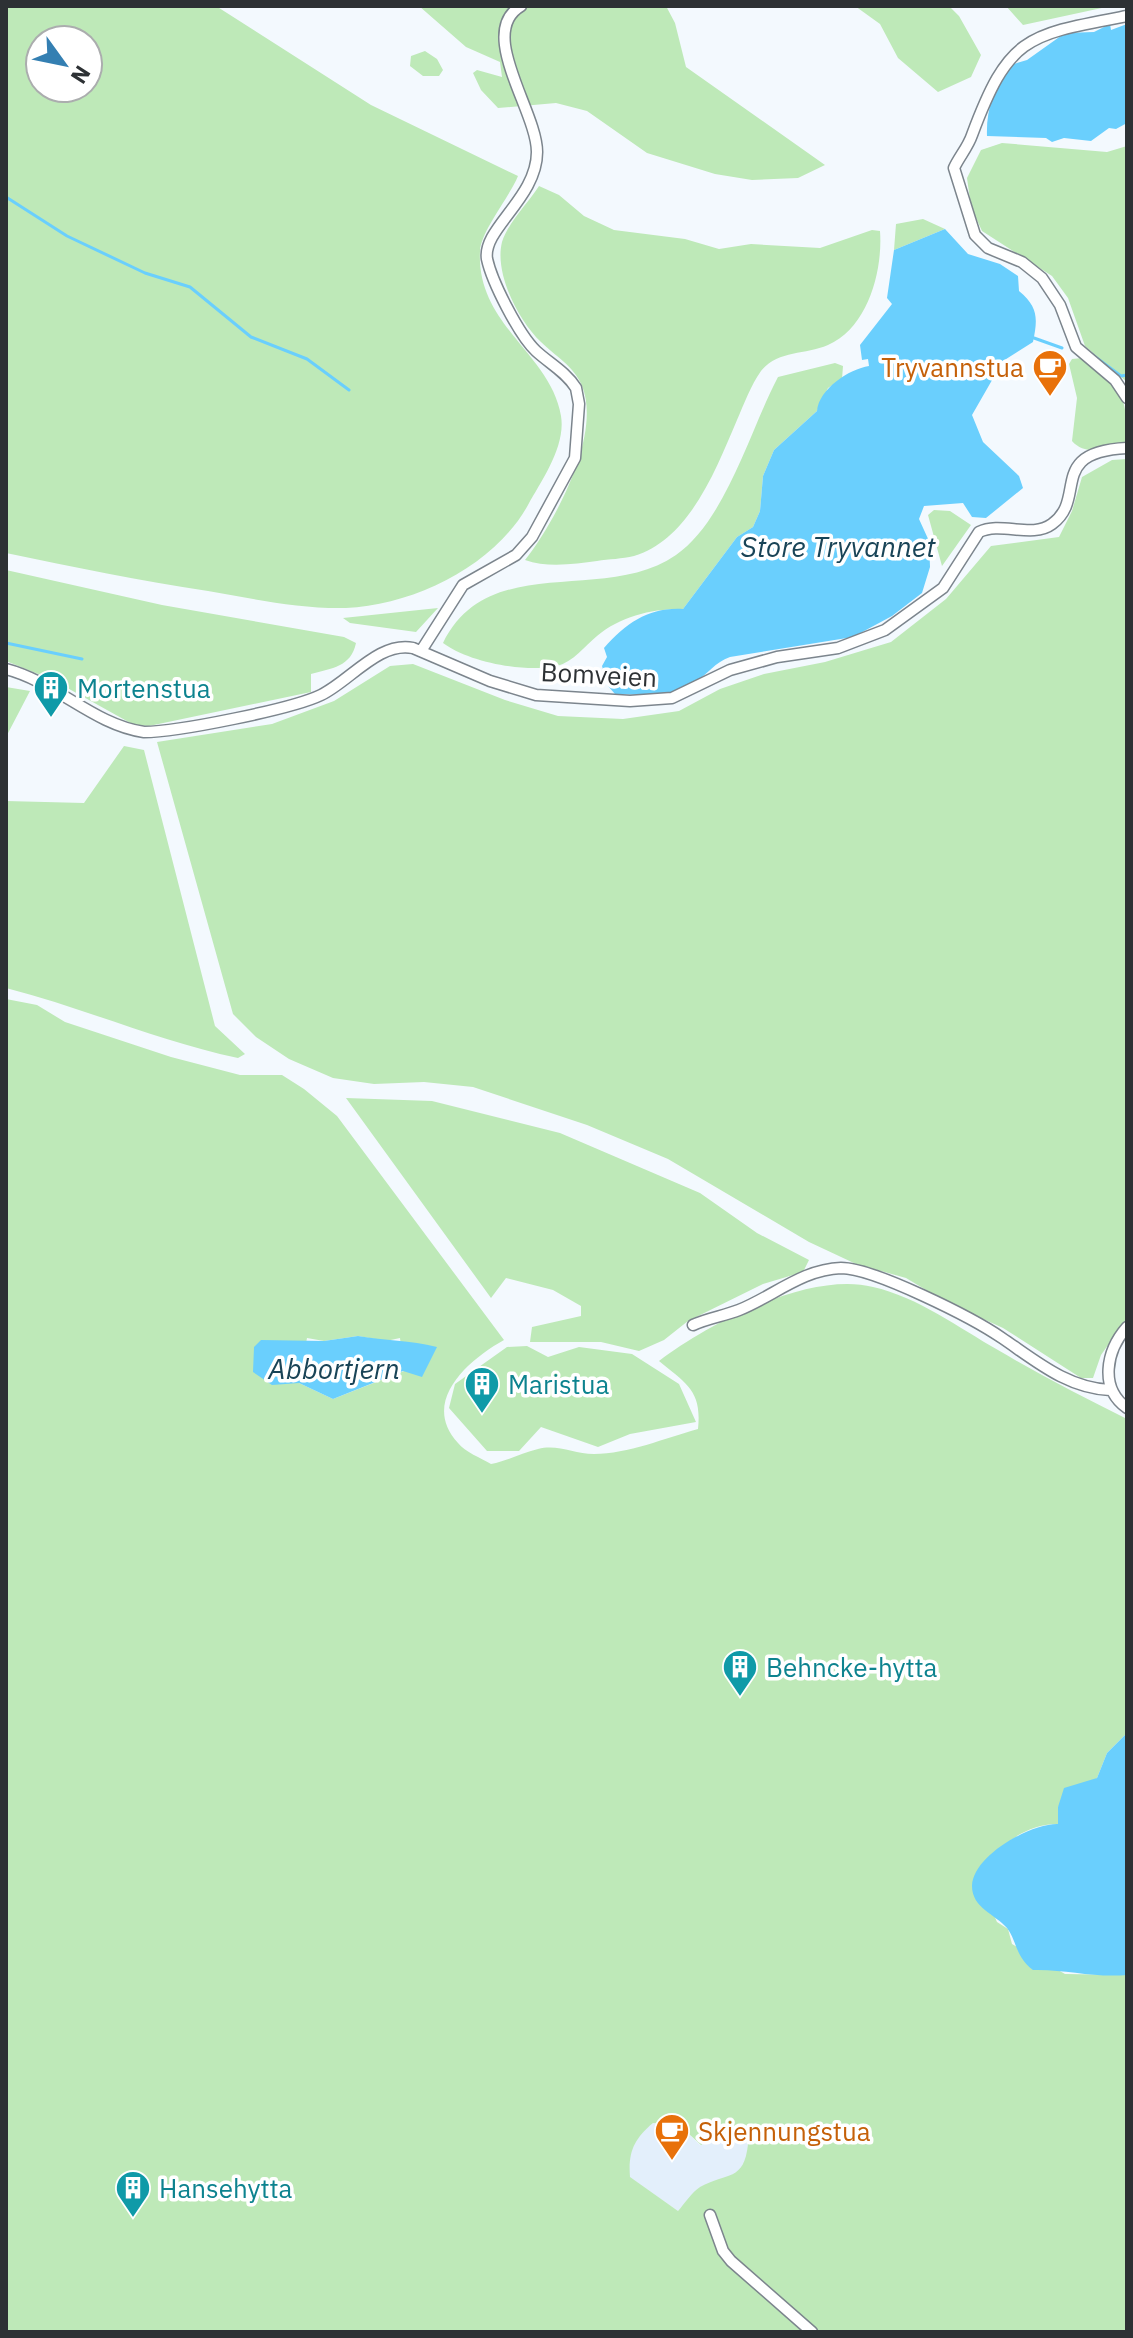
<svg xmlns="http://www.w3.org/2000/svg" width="1133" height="2338" viewBox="0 0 1133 2338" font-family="'IBM Plex Sans',sans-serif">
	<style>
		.built { fill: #e3effb }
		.green { fill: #bee9b8; fill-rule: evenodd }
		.water { fill: #6acffd }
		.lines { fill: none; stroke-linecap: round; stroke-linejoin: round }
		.stream { stroke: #6acffd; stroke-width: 3 }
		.minor-casing { stroke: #7c858d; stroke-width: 13 }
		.minor { stroke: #fff; stroke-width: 10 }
		.labels { text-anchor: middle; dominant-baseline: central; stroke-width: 7; stroke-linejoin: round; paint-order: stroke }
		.food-label { font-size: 26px; fill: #c56008; stroke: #fff; text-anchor: end }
		.street-label { font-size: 26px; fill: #2d3134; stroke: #fff }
		.culture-label { font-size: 26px; fill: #0d838f; stroke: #fff; text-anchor: start }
		.water-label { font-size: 28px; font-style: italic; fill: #194457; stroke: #fff }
	</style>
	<rect width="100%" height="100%" fill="#f3f9fe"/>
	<path class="built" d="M653 2123 679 2125 700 2145 721 2132 736 2133 748 2144 746 2162 738 2173 699 2188 678 2211 629 2177 628 2158 637 2136Z"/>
	<path class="green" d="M6 6H216L371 105 518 176C509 198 481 231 480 251 476 325 551 354 561 416 566 446 542 480 528 505 495 565 415 605 346 608 299 609 254 599 208 591 140 581 74 567 6 553ZM40 40H88V88H40Z
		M419 6H666L675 23 686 67 825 165 798 178 752 180 715 174 647 153 587 111 556 103 498 108 481 90 473 73 477 70 502 77 500 62 466 47Z
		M855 6H949L959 16 981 55 971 77 938 92 898 58 880 24Z
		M1006 6H1111L1023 25Z
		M425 51 437 59 443 70 439 76H423L410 66 411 56Z
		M1002 143 1107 152 1127 146V382L1085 346 1068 298 1052 276 982 231 971 207 967 178 981 150Z
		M539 186 559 195 584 216 614 230 685 239 719 249 751 244 820 248 872 230 880 231C883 270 868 328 828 345 805 355 778 350 761 371 751 385 744 404 737 420 716 469 690 539 634 556 622 559 609 559 597 561 575 564 547 568 525 560 555 522 602 434 582 386 574 366 555 356 541 342 519 321 494 274 502 242 508 223 528 203 539 186Z
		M923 219 945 229 894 250 896 224Z
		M1082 358C1122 392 1127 390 1127 444 1108 448 1086 457 1072 441L1077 398 1069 364 1072 359Z
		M835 363 843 366 842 379 828 388 817 411 774 450 763 476 760 511 753 527 737 537 683 609C655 608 620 616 597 636 585 646 573 662 557 666 525 673 468 662 443 643 489 550 604 605 676 555 726 520 750 430 778 377Z
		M1127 459V1318L1101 1355 1093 1378H1081L1003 1328 946 1302 906 1278 856 1264 809 1242 668 1159 587 1125 473 1087 424 1082 374 1084 333 1078 289 1059 256 1037 233 1014 157 742 272 724 334 701 390 666 413 664 505 700 558 716 623 719 679 711 720 689 764 674 825 662 891 642 946 599 991 546 1059 537 1072 511 1082 477 1112 460Z
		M934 510 950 511 971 525 942 566 928 515Z
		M6 570 162 605 344 637 356 643C351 667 332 668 311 674V692L149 726 134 725 53 680 6 661Z
		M438 608 416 632 350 623 343 618Z
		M6 687 30 691 6 737Z
		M124 746 144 750 215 1026 245 1054 238 1058C158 1041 84 1008 6 988V801L84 803Z
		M6 999 37 1005 65 1022 171 1057 240 1075H282L304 1089 337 1116 504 1340C468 1360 420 1402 458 1443 465 1452 481 1458 491 1464 508 1461 521 1453 538 1449 558 1444 574 1454 594 1454 628 1454 665 1438 698 1429 702 1391 687 1384 659 1361 709 1323 810 1271 873 1287 918 1297 959 1328 998 1350 1040 1375 1083 1397 1127 1419V1733L1107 1753 1097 1778 1058 1807V1824C1025 1823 995 1849 976 1875L997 1922 1008 1929 1012 1944 1065 1974 1127 1975V2332H6ZM358 1336 386 1341 400 1338 404 1371 333 1399 299 1383 307 1338 324 1341ZM653 2123 679 2125 701 2145 721 2132 736 2133 748 2144C744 2182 727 2172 700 2187 692 2192 685 2203 678 2211L630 2177C628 2152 634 2139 653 2123Z
		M346 1098 432 1101 560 1133 700 1193 757 1233 809 1260 803 1272 763 1284 688 1321 664 1340 639 1351 601 1342H530L532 1327 581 1316V1306L553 1290 506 1278 491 1298Z
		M527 1346 548 1357 579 1347 632 1354 679 1384 696 1422 630 1434 598 1447 541 1427 519 1451H487L449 1408 455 1384 507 1347Z"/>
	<path class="water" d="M1110 24 1111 30 1127 24V123L1116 129 1109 128 1091 141 1064 138 1052 142 1046 138 987 136C986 110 994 88 1007 66L1027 60 1065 33 1094 32Z
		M945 229 968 254 1000 264 1018 276 1019 291C1038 307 1038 318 1033 342L1003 361 972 415 983 442 1019 476 1023 488 986 518 972 517 963 503 924 506 919 519 929 541 930 567 922 593 892 616 853 637 730 657C715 662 708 674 695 682 670 698 643 695 615 694L608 686 602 666 607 657 604 648C627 622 650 607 683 609L737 537 753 527 760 511 763 476 774 450 817 411C819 389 849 369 869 366L868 359 862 360 860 345 892 304 887 298 894 250Z
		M358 1336C385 1341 410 1340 437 1347L422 1377 403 1371 333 1399 299 1383 272 1385 253 1372 254 1347 261 1340 324 1341Z
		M1127 1733V1975C1094 1978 1065 1969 1033 1970 1015 1956 1017 1941 1007 1928 995 1914 972 1908 972 1886 973 1855 1032 1823 1058 1824V1807L1064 1788 1097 1778 1107 1753Z"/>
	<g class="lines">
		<path class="stream" d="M6 197 67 236 145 273 190 287 251 337 307 359 349 390
			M1034 338 1062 348
			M1090 353 1121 376 1127 375
			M6 643 82 659"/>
		<defs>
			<path id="minor" d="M1127 16C1026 35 1009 36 972 135 968 147 959 157 954 168L975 235 988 248 1022 262 1042 278 1060 305 1076 347 1115 380 1127 398
				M421 651 463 585 516 555 532 537 575 458 579 404 576 388C566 372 549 363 536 351 519 335 492 282 487 259 482 229 537 198 537 152 537 111 476 32 521 6
				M6 669C56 682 94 725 144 732 177 732 292 709 321 695 350 681 379 641 413 648L490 681 536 695 630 701 672 698 730 670 777 657 838 648 885 630 943 588 979 532C1001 521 1032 539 1052 524 1088 498 1046 452 1127 448
				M693 1325C708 1318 724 1316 739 1310 772 1297 803 1269 841 1268 874 1268 973 1318 1002 1338 1036 1361 1067 1388 1110 1390
				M1127 1327C1106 1351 1099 1388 1127 1408
				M710 2215 723 2251 731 2261 812 2332"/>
		</defs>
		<use href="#minor" class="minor-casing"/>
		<use href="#minor" class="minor"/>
	</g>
	<defs>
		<symbol id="cafe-pin" viewBox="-11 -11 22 30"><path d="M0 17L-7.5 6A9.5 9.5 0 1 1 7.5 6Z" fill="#e8710a" stroke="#fff"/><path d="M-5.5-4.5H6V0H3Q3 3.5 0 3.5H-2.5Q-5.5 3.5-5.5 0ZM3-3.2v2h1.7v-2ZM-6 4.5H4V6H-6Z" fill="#fff"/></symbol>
		<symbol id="building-pin" viewBox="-11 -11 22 30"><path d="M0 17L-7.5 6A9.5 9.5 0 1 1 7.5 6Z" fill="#0f9aa8" stroke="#fff"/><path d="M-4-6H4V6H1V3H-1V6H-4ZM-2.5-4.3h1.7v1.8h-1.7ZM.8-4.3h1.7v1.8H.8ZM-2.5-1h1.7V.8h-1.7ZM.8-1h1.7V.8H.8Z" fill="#fff"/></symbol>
	</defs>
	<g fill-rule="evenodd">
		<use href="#cafe-pin" x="1030" y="347" width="40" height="54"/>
		<use href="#building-pin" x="31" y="668" width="40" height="54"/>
		<use href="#building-pin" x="462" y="1364" width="40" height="54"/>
		<use href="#building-pin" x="720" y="1647" width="40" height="54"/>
		<use href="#cafe-pin" x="652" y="2111" width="40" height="54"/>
		<use href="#building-pin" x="113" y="2168" width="40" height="54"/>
	</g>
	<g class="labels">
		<g class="food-label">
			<text x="1024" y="367">Tryvannstua</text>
			<text x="698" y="2131" text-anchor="start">Skjennungstua</text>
		</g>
		<g class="street-label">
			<text transform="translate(599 674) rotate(3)">Bomveien</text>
		</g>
		<g class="culture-label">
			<text x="77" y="688">Mortenstua</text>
			<text x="508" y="1384">Maristua</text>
			<text x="766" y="1667">Behncke-hytta</text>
			<text x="159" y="2188">Hansehytta</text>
		</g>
		<g class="water-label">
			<text x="838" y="546">Store Tryvannet</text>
			<text x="334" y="1368">Abbortjern</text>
		</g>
	</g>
	<rect width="1133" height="2338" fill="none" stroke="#2d3134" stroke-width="16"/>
	<g transform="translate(64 64) rotate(123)"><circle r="38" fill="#ffffff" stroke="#abadae" stroke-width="2"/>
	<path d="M0-6L14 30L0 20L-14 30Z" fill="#347fb2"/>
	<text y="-12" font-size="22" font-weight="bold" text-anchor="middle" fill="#2d3134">N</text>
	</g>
</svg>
